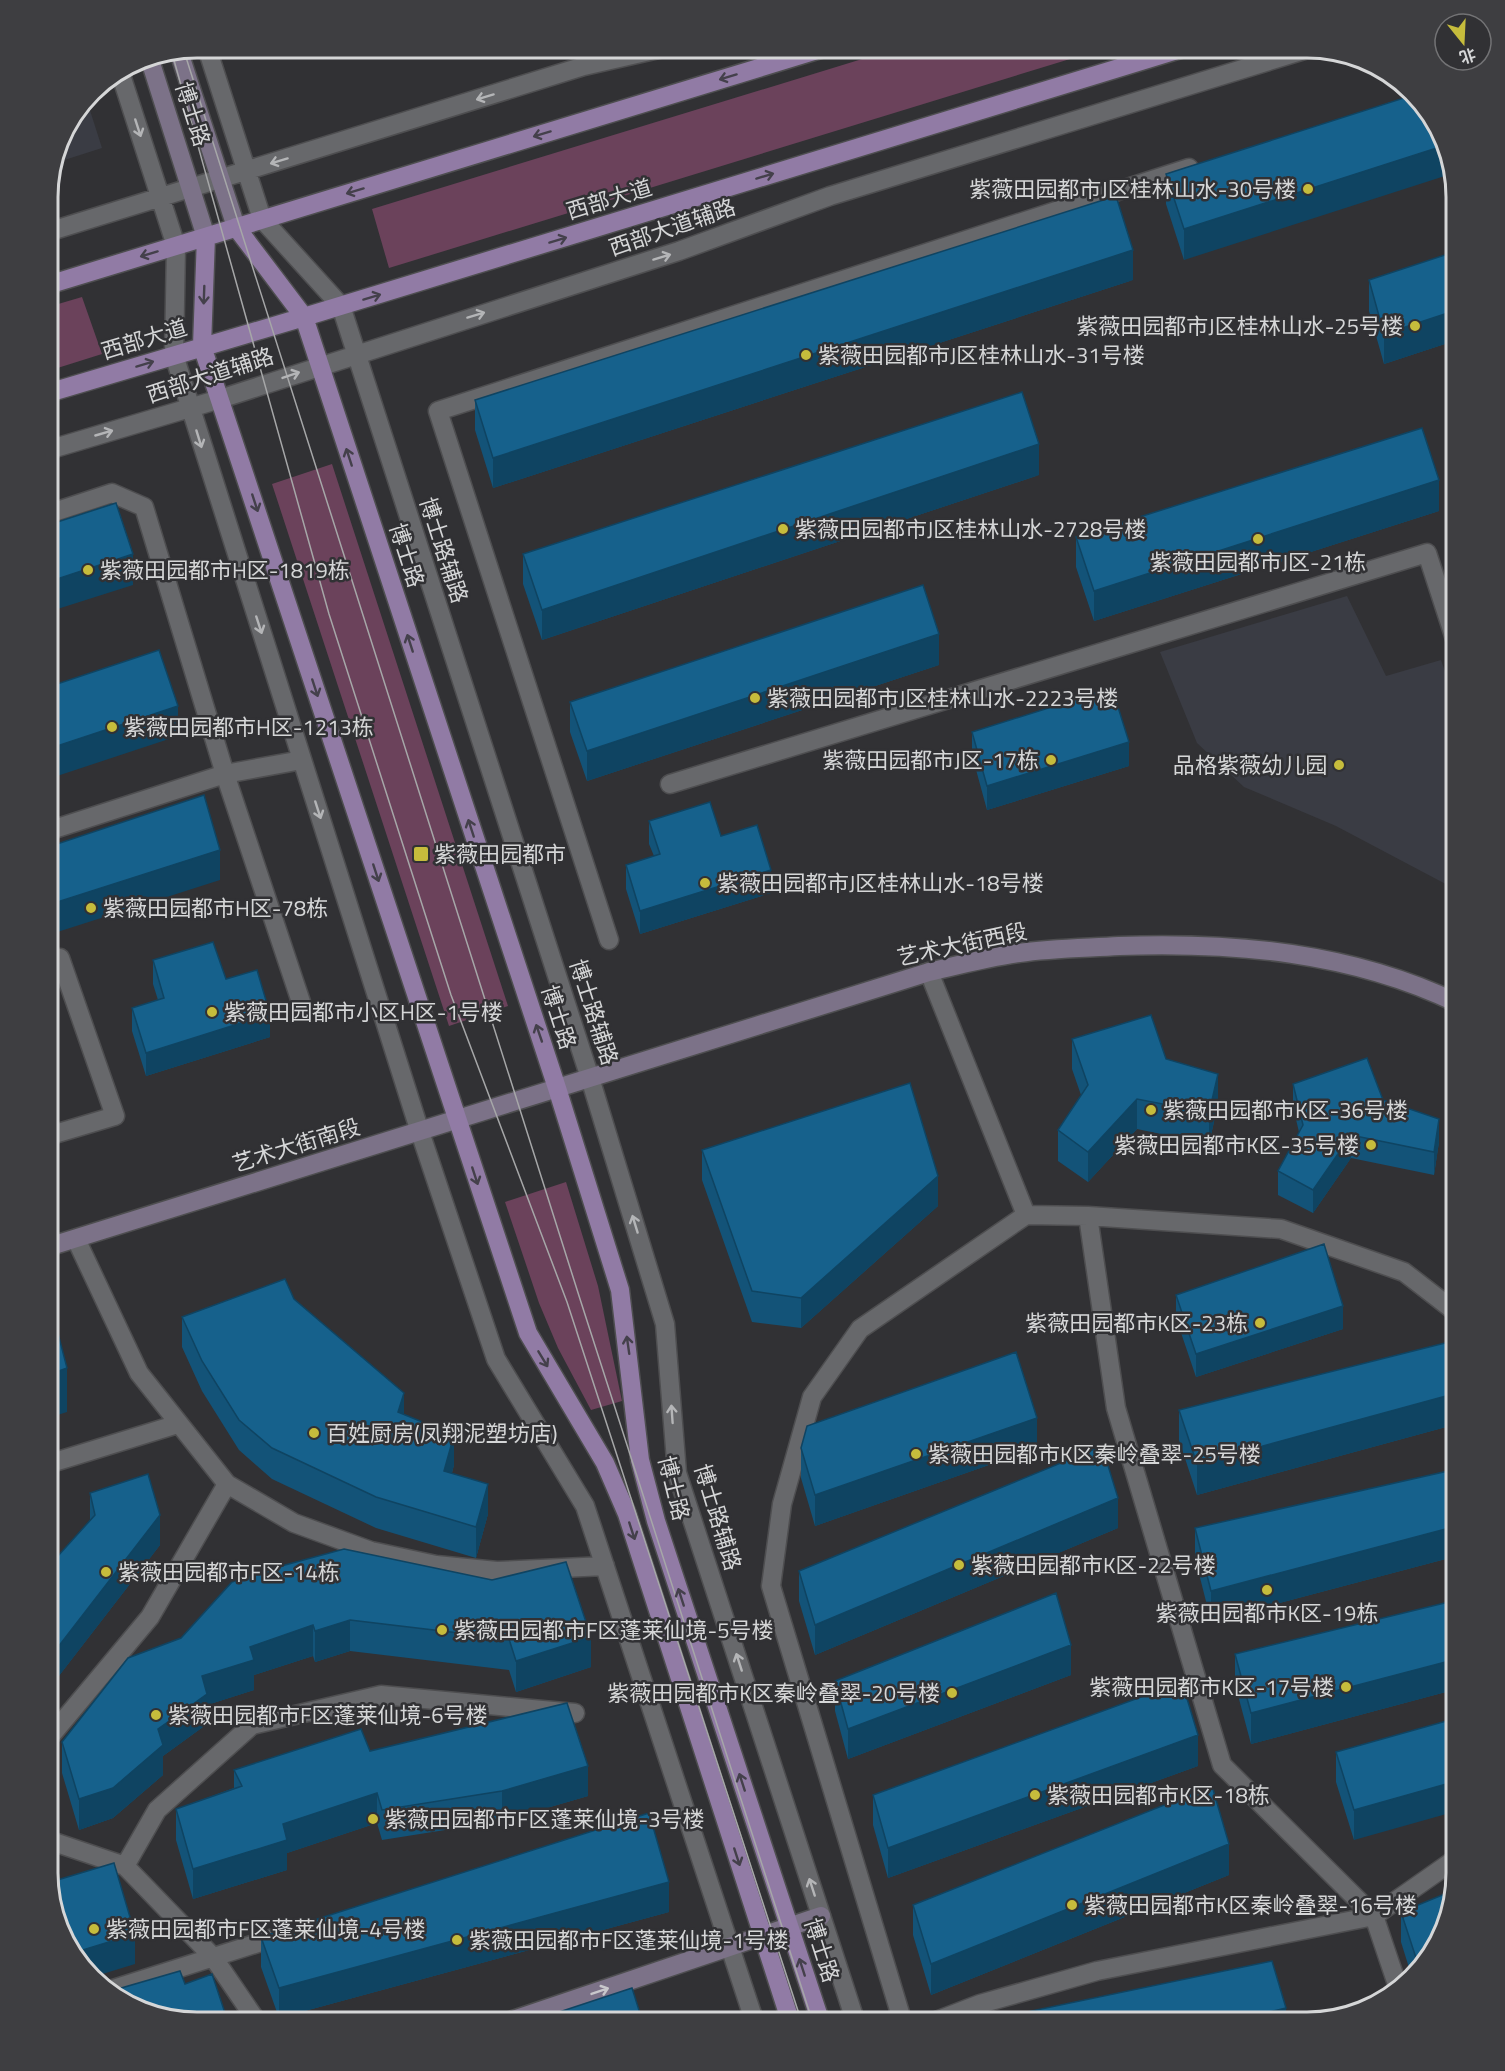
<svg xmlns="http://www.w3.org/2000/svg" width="1505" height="2071" viewBox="0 0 1505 2071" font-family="'Titillium Web','Noto Sans SC',sans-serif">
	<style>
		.built { fill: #3a3c44 }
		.green { fill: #6b425b }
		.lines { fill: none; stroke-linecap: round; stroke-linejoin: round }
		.street-casing { stroke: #4e4e50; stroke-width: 21 }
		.secondary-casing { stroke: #4e4e50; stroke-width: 21 }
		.primary-casing { stroke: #4e4e50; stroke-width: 21 }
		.street { stroke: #67686b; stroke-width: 18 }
		.secondary { stroke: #7c7288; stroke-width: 18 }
		.primary { stroke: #917ba5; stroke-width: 18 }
		.tram { stroke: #a6a7a8; stroke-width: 1.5 }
		.wall { fill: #135378 }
		.shaded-wall { fill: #0f4462 }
		.building { fill: #16618c; stroke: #0f4462; stroke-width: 1.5 }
		.oneway { stroke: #44404b }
		.oneway2 { stroke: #b4b5b7 }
		.oneway3 { stroke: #c8c7cb }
		.poi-dot { fill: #c6bc3c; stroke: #313134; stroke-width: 2 }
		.labels { text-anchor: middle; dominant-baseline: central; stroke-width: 5; stroke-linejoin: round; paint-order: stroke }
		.street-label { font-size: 22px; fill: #d5d6d7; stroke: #313134 }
		.poi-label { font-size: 22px; fill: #d5d6d7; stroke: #313134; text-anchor: start }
		.rim { fill: none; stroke: #d5d6d7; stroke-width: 3 }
	</style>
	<rect width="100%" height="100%" fill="#313134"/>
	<path class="built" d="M87 101 102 148 55 163 64 131Z
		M1347 596 1386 676 1441 660 1449 683 1457 690V890L1336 826 1244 787 1197 743 1160 652Z"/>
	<path class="green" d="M898 48H1106L389 268 372 209Z
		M82 297 102 354 48 371V307Z
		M332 464 508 1006 449 1026 272 484Z
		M566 1182 598 1286 622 1401 591 1410 558 1348 539 1303 505 1202Z"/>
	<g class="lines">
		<defs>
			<path id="street" d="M207 48 262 219 341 306 590 1078 665 1324 677 1473 856 2023
				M120 72 176 246 174 355 420 1132 496 1359 585 1506 755 2023
				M48 232 584 66 663 48
				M48 450 220 399 679 251 830 196 1311 48
				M48 514 112 493 144 507 225 774 301 1002
				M670 784 1427 553 1457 645
				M48 831 225 774 302 760
				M609 940 438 411 1189 168
				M929 972 1026 1215
				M48 1136 115 1116 60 958 48 962
				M1088 1216 1116 1408 1222 1765 1374 1916 1398 1987
				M76 1239 139 1373 227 1484 294 1523 371 1551 436 1565 497 1571 605 1566
				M48 1464 178 1424
				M48 1739 150 1617 227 1484
				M48 1840 125 1866 213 1957 258 2023
				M125 1866 157 1810 252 1725 381 1695 575 1713
				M110 1990 283 1935
				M903 2023 771 1586 782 1504 812 1397 860 1329 1026 1215 1088 1216 1281 1229 1404 1272 1457 1313
				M931 2023 980 2004 1097 1971 1374 1916 1457 1858"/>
			<path id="secondary" d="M179 52 236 227
				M149 57 206 237
				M48 1247 929 972C959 965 989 957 1019 953 1051 948 1086 948 1119 946 1234 942 1351 952 1457 1003
				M504 2023 821 1916"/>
			<path id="primary" d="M236 227 304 317 557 1088 620 1290 640 1460 656 1521 821 2023
				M206 237 202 346 528 1333 605 1463 627 1514 791 2023
				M48 285 824 48
				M48 393 304 317 1184 48"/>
		</defs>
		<use href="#street" class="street-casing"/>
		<use href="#secondary" class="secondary-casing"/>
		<use href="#primary" class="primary-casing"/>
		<use href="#street" class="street"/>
		<use href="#secondary" class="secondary"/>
		<use href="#primary" class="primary"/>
		<path class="tram" d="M184 51 580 1299 813 2023
			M172 53 329 614 451 995 567 1302 802 2023"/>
	</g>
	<path class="wall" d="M1410 96 1184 260 1166 204V174Z
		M1457 251V340L1384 364 1369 311V280Z
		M1133 280 493 488 475 430V400Z
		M1039 475 542 640 523 584V554Z
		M1439 511 1094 621 1076 567V537Z
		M939 665 587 781 570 732V702Z
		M972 732 1129 766 987 810 972 755Z
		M649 821 721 836 771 893 640 934 626 889V865L654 856 649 844Z
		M153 960 226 979 270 1037 146 1076 132 1031V1008L158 1000 153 984Z
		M1072 1039 1166 1059 1218 1104 1209 1144 1137 1129 1088 1182 1058 1161V1130L1081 1095 1072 1069Z
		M1293 1084 1383 1100 1439 1142 1434 1175 1351 1158 1313 1213 1278 1195V1171L1299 1132 1293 1107Z
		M702 1150 938 1206 801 1328 752 1322 702 1180Z
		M1176 1295 1343 1329 1196 1377 1176 1318Z
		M294 1299 404 1415 454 1465 452 1473 488 1514 476 1558 376 1528 272 1479 239 1450 202 1391 182 1347V1317Z
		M1457 1340V1424L1197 1495 1179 1440V1410Z
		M801 1448H1037L815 1526 801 1478Z
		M1457 1469V1556L1211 1621 1195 1558V1528Z
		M90 1493 160 1545 48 1690V1567L90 1521Z
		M1118 1528 815 1655 799 1601V1571Z
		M344 1549 591 1667 516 1692 509 1670 350 1651 315 1662 313 1656 254 1675V1690L207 1705V1724L163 1756V1775L113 1818 79 1830 62 1773V1742L181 1638Z
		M1457 1600V1689L1251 1744 1235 1684V1654Z
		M1071 1675 848 1759 835 1711V1681Z
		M1457 1718 1354 1840 1336 1782V1752Z
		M370 1751 588 1796 502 1821 382 1840 377 1823 287 1853V1870L193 1899 176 1840V1809L234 1788V1770Z
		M1198 1766 888 1878 873 1825V1795Z
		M1229 1875 931 1995 913 1935V1905Z
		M669 1912 279 2018 261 1967V1937Z
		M1401 1912 1437 1949 1411 1974 1401 1942Z"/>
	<path class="shaded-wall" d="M1443 146 1451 174 1184 260V229Z
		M1133 250V280L493 488V458Z
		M1457 310V340L1384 364V334Z
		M1039 444V475L542 640V610Z
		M1439 480V511L1094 621V591Z
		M133 554V585L48 612V582Z
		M939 634V665L587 781V751Z
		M178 706V736L48 779V749Z
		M1129 742V766L987 810V786Z
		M220 850V880L48 935V905Z
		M771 870V893L640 934V911Z
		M270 1014V1037L146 1076V1053Z
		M1218 1074V1104L1209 1144V1113Z
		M1137 1099V1129L1088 1182V1152Z
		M1439 1119V1142L1434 1175V1152Z
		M1351 1135V1158L1313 1213V1190Z
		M938 1176V1206L801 1328V1298Z
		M1343 1306V1329L1196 1377V1354Z
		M67 1368V1412L48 1418V1375Z
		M404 1393V1423L398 1412Z
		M1457 1393V1424L1197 1495V1464Z
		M1037 1418V1448L815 1526V1495Z
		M454 1435V1465L444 1501V1471Z
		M488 1484V1514L476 1558V1527Z
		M1118 1498V1528L815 1655V1625Z
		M160 1515V1545L48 1690V1660Z
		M1457 1526V1556L1211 1621V1591Z
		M350 1620V1651L315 1662V1631Z
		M313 1625V1656L254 1675V1690L207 1705V1724L163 1756V1775L113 1818 79 1830V1799L158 1729 202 1676 250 1647Z
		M591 1637V1667L516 1692V1661Z
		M1071 1645V1675L848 1759V1729Z
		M1457 1659V1689L1251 1744V1713Z
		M1198 1735V1766L888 1878V1848Z
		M588 1766V1796L502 1821V1791Z
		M1457 1781V1811L1354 1840V1810Z
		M377 1793V1823L287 1853V1870L193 1899V1869L283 1824Z
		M1229 1844V1875L931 1995V1964Z
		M669 1882V1912L279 2018V1988Z
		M135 1934V1964L96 1976 73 1953Z
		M1286 2008V2023H1223Z
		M227 2019V2023H217Z"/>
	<path class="building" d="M1410 96 1437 122 1443 146 1184 229 1166 174Z
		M1116 196 1133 250 493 458 475 400Z
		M1457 251V310L1384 334 1369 280Z
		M1022 392 1039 444 542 610 523 554Z
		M1422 428 1439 480 1094 591 1076 537Z
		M116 503 133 554 48 582V525Z
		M923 585 939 634 587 751 570 702Z
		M159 650 178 706 48 749V687Z
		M1112 688 1129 742 987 786 972 732Z
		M204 795 220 850 48 905V847Z
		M710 802 721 836 757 825 771 870 640 911 626 865 660 854 649 821Z
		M213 942 226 979 257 970 270 1014 146 1053 132 1008 164 998 153 960Z
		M1151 1015 1166 1059 1218 1074 1209 1113 1137 1099 1088 1152 1058 1130 1088 1085 1072 1039Z
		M1367 1058 1383 1100 1439 1119 1434 1152 1351 1135 1313 1190 1278 1171 1303 1125 1293 1084Z
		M910 1083 938 1176 801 1298 752 1291 702 1150Z
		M1324 1244 1343 1306 1196 1354 1176 1295Z
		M285 1279 294 1299 404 1393 398 1412 454 1435 444 1471 488 1484 476 1527 376 1497 272 1448 239 1420 202 1361 182 1317Z
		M55 1322 67 1368 48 1375V1323Z
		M1457 1340V1393L1197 1464 1179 1410Z
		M1016 1352 1037 1418 815 1495 801 1448 807 1426Z
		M1102 1446 1118 1498 815 1625 799 1571Z
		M1457 1469V1526L1211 1591 1195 1528Z
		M148 1474 160 1515 48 1660V1567L95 1515 90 1493Z
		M344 1549 492 1580 566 1562 591 1637 516 1661 509 1639 350 1620 315 1631 313 1625 250 1647 254 1660 202 1676 207 1694 158 1729 163 1745 113 1788 79 1799 62 1742 128 1658 181 1638 232 1582 274 1568Z
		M1056 1593 1071 1645 848 1729 835 1681Z
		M1457 1600V1659L1251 1713 1235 1654Z
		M1182 1682 1198 1735 888 1848 873 1795Z
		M567 1703 588 1766 502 1791 382 1810 377 1793 283 1824 287 1840 193 1869 176 1809 242 1786 234 1770 361 1729 370 1751Z
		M1457 1718V1781L1354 1810 1336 1752Z
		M1212 1786 1229 1844 931 1964 913 1905Z
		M649 1813 669 1882 279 1988 261 1937Z
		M114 1863 135 1934 73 1953 68 1949 48 1874V1864L54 1881Z
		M1452 1891 1437 1949 1419 1967 1401 1912Z
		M1272 1961 1286 2008 1223 2023H974Z
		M180 1971 185 1984 212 1974 227 2019 217 2023H188L122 2003 111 1991Z
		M632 1988 643 2023H526Z"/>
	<defs><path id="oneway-shaft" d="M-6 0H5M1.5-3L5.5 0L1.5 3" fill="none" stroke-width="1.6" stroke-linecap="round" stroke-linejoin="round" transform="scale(1.5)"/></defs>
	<g class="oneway">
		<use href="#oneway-shaft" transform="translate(728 77) rotate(163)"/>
		<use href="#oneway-shaft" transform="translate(542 134) rotate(163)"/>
		<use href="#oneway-shaft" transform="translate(765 176) rotate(-17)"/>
		<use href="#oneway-shaft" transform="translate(355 191) rotate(163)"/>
		<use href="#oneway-shaft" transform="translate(558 240) rotate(-17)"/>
		<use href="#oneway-shaft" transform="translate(149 254) rotate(163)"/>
		<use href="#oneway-shaft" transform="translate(204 295) rotate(92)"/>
		<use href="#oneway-shaft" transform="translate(372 297) rotate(-17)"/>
		<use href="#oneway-shaft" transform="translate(145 364) rotate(-17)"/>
		<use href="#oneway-shaft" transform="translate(349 457) rotate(-108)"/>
		<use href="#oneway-shaft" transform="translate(255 503) rotate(72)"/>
		<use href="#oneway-shaft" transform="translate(410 643) rotate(-108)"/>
		<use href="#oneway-shaft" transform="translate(315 688) rotate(72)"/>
		<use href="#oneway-shaft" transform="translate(471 828) rotate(-108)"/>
		<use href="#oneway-shaft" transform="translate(376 873) rotate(72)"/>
		<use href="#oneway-shaft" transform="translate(539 1033) rotate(-109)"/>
		<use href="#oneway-shaft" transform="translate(475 1176) rotate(72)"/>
		<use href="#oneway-shaft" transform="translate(628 1345) rotate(-98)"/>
		<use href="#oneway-shaft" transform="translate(543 1359) rotate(59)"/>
		<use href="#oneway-shaft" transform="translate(632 1531) rotate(72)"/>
		<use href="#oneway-shaft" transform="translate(681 1597) rotate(-108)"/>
		<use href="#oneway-shaft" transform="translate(742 1782) rotate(-108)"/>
		<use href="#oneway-shaft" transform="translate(737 1857) rotate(72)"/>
		<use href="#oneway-shaft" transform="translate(802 1967) rotate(-108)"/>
	</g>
	<g class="oneway2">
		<use href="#oneway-shaft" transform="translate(485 97) rotate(163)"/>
		<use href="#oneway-shaft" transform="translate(138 128) rotate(72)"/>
		<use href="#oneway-shaft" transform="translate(279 161) rotate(163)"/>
		<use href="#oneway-shaft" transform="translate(662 257) rotate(-17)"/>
		<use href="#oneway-shaft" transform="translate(476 315) rotate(-17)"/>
		<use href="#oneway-shaft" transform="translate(291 375) rotate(-19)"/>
		<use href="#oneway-shaft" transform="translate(104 433) rotate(-16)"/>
		<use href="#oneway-shaft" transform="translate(199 439) rotate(73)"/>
		<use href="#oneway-shaft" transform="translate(259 625) rotate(72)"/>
		<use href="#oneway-shaft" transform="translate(318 810) rotate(72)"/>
		<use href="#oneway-shaft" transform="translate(635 1224) rotate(-107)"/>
		<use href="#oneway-shaft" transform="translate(672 1414) rotate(-94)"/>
		<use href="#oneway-shaft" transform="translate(739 1662) rotate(-108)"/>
		<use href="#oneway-shaft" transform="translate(812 1887) rotate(-108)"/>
	</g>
	<use class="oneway3" href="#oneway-shaft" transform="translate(600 1991) rotate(-19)"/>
	<g class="poi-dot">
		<circle cx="1308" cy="189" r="6"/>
		<circle cx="1415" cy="326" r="6"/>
		<circle cx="806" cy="355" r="6"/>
		<circle cx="783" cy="529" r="6"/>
		<circle cx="1258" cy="539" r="6"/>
		<circle cx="88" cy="570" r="6"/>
		<circle cx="755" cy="698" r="6"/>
		<circle cx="112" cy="727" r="6"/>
		<circle cx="1051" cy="760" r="6"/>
		<circle cx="1339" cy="765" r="6"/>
		<rect x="413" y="846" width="16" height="16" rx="3"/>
		<circle cx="705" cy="883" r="6"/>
		<circle cx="91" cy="908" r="6"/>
		<circle cx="212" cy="1012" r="6"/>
		<circle cx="1151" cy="1110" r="6"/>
		<circle cx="1371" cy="1145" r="6"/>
		<circle cx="1260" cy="1323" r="6"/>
		<circle cx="314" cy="1433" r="6"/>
		<circle cx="916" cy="1454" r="6"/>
		<circle cx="959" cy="1565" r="6"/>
		<circle cx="106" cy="1572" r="6"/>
		<circle cx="1267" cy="1590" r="6"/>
		<circle cx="442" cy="1630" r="6"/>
		<circle cx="1346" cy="1687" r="6"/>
		<circle cx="952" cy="1693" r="6"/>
		<circle cx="156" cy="1715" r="6"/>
		<circle cx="1035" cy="1795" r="6"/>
		<circle cx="373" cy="1819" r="6"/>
		<circle cx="1072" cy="1905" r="6"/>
		<circle cx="94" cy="1929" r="6"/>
		<circle cx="457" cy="1940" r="6"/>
	</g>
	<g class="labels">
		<g class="street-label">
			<text transform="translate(193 114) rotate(72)">博士路</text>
			<text transform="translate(609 199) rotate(-17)">西部大道</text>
			<text transform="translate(672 227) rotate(-19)">西部大道辅路</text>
			<text transform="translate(144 339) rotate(-17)">西部大道</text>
			<text transform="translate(210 375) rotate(-18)">西部大道辅路</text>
			<text transform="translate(444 550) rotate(72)">博士路辅路</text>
			<text transform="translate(407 555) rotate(72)">博士路</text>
			<text transform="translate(962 944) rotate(-12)">艺术大街西段</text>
			<text transform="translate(594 1012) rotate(72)">博士路辅路</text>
			<text transform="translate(559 1017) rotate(72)">博士路</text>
			<text transform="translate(296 1145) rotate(-17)">艺术大街南段</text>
			<text transform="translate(674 1488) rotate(76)">博士路</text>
			<text transform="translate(718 1517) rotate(73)">博士路辅路</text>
			<text transform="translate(822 1950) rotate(72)">博士路</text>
		</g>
		<g class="poi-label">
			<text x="1296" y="189" text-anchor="end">紫薇田园都市J区桂林山水-30号楼</text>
			<text x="1403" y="326" text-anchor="end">紫薇田园都市J区桂林山水-25号楼</text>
			<text x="818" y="355">紫薇田园都市J区桂林山水-31号楼</text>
			<text x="795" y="529">紫薇田园都市J区桂林山水-2728号楼</text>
			<text x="1258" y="562" text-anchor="middle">紫薇田园都市J区-21栋</text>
			<text x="100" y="570">紫薇田园都市H区-1819栋</text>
			<text x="767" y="698">紫薇田园都市J区桂林山水-2223号楼</text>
			<text x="124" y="727">紫薇田园都市H区-1213栋</text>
			<text x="1039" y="760" text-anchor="end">紫薇田园都市J区-17栋</text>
			<text x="1327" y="765" text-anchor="end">品格紫薇幼儿园</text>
			<text x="434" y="854">紫薇田园都市</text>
			<text x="717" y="883">紫薇田园都市J区桂林山水-18号楼</text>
			<text x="103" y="908">紫薇田园都市H区-78栋</text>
			<text x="224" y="1012">紫薇田园都市小区H区-1号楼</text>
			<text x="1163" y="1110">紫薇田园都市K区-36号楼</text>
			<text x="1359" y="1145" text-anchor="end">紫薇田园都市K区-35号楼</text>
			<text x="1248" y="1323" text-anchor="end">紫薇田园都市K区-23栋</text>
			<text x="326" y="1433">百姓厨房(凤翔泥塑坊店)</text>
			<text x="928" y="1454">紫薇田园都市K区秦岭叠翠-25号楼</text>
			<text x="971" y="1565">紫薇田园都市K区-22号楼</text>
			<text x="118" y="1572">紫薇田园都市F区-14栋</text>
			<text x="1267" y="1613" text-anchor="middle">紫薇田园都市K区-19栋</text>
			<text x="454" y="1630">紫薇田园都市F区蓬莱仙境-5号楼</text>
			<text x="1334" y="1687" text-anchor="end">紫薇田园都市K区-17号楼</text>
			<text x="940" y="1693" text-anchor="end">紫薇田园都市K区秦岭叠翠-20号楼</text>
			<text x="168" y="1715">紫薇田园都市F区蓬莱仙境-6号楼</text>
			<text x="1047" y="1795">紫薇田园都市K区-18栋</text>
			<text x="385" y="1819">紫薇田园都市F区蓬莱仙境-3号楼</text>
			<text x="1084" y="1905">紫薇田园都市K区秦岭叠翠-16号楼</text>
			<text x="106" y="1929">紫薇田园都市F区蓬莱仙境-4号楼</text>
			<text x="469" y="1940">紫薇田园都市F区蓬莱仙境-1号楼</text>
		</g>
	</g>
	<path d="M0 0H1505V2071H0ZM197 58H1307A139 139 0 0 1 1446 197V1873A139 139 0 0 1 1307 2012H197A139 139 0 0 1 58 1873V197A139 139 0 0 1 197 58Z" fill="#3e3e41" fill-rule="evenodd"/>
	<path class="rim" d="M197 58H1307A139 139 0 0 1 1446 197V1873A139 139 0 0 1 1307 2012H197A139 139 0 0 1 58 1873V197A139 139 0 0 1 197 58Z"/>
	<g transform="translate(1463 42) rotate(162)"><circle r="28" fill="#313134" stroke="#737375" stroke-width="1.5"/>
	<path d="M0-4.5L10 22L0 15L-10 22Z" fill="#c6bc3c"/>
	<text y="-9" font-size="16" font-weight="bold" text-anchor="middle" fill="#d5d6d7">北</text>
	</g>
</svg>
